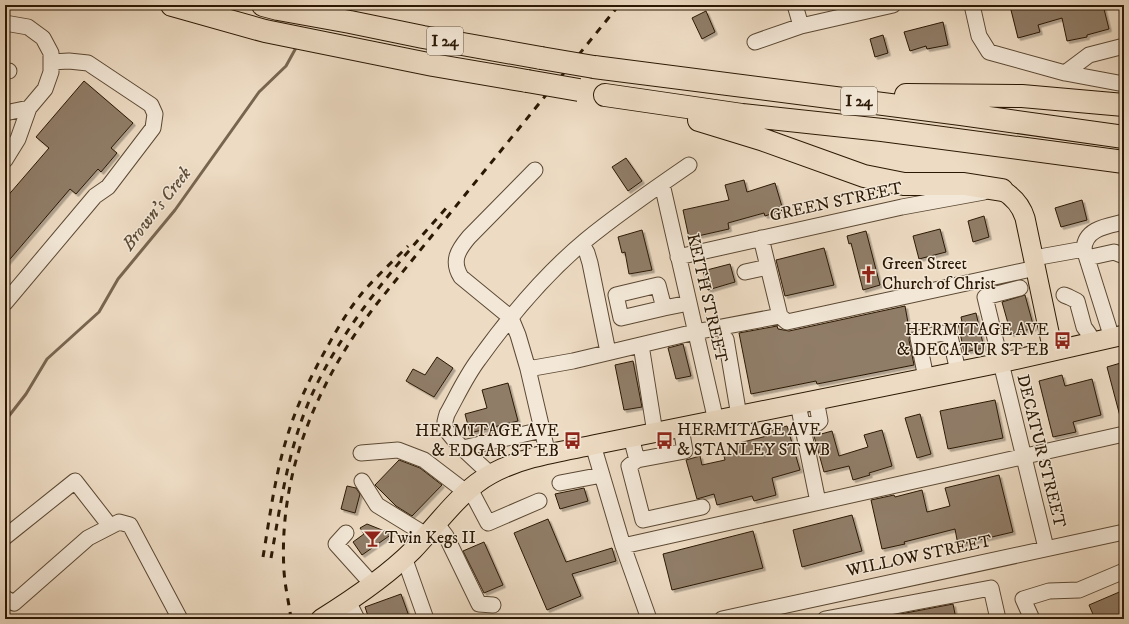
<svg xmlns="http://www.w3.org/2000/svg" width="1129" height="624" viewBox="0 0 1129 624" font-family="'IM FELL DW Pica',serif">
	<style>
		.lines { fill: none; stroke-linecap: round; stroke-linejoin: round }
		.stream { stroke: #786550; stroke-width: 3 }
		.building { fill: #907d67; stroke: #2b1804; filter: url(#shadow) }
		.minor-casing { stroke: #5c4934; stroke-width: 17 }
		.major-casing { stroke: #2b1804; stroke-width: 21 }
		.highway-casing { stroke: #2b1804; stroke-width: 24 }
		.minor { stroke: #f3e8d8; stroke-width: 15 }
		.major { stroke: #eddbc3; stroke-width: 19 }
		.highway { stroke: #eddbc3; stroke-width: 22 }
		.rail { stroke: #2b1804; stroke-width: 3; stroke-dasharray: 7 7; stroke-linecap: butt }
		.highway-bridge-casing { stroke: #2b1804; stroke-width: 24; stroke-linecap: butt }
		.highway-bridge { stroke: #eddbc3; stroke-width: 22 }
		.labels { text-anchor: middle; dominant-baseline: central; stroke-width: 3; stroke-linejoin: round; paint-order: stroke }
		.shield { fill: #f3e8d8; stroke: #675644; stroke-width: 1 }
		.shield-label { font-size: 16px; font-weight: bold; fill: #2b1804 }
		.street-label { font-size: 17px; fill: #2b1804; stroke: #f3e8d8 }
		.poi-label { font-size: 17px; fill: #2b1804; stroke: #f3e8d8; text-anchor: start }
		.water-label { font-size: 18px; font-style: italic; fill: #5e4c36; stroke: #f3e8d8 }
	</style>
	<defs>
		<filter id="shadow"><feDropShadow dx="2.5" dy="2.5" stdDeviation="0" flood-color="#0004"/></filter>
	</defs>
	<rect width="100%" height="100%" fill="#eddbc3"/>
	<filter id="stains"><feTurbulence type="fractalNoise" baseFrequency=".005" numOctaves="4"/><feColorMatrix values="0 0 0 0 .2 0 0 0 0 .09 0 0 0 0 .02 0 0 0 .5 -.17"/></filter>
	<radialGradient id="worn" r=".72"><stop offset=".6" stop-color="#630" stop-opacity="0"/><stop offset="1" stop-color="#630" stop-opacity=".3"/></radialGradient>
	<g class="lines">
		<path class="stream" d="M5 421 26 394 47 359 99 312 118 279 175 210 259 92 286 66 297 46"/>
	</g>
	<path class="building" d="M1015 5H1103L1109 29 1087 35V37L1067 41 1062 18 1038 25 1040 32 1018 38 1010 6Z
		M706 11 715 32 702 39 692 18Z
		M943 22 948 45 927 49 926 46 910 51 904 32Z
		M883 35 888 53 875 57 870 39Z
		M84 81 133 123 111 148 117 153 101 172 98 169 76 194 70 189 5 265V199L49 148 36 137Z
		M626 158 642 181 628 191 612 167Z
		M744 180 747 192 775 183 783 210 765 216 764 213 728 223 729 229 689 238 683 210 729 200 725 185Z
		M1082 200 1087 220 1061 227 1055 208Z
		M984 216 989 237 973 242 968 221Z
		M940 229 946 252 919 259 913 236Z
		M642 230 652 270 629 274 625 252 622 253 618 237Z
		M866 231 880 285 863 290 851 243 849 244 847 236Z
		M824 248 834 285 785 296 776 260Z
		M730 264 735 282 708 290 703 271Z
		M1025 295 1034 328 1011 334 1002 302Z
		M905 306 910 334 909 340 914 365 817 384 816 381 751 394 739 333 777 326 778 329 789 331Z
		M976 313 984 348 964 352 958 323 962 322 961 317Z
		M683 344 691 376 676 379 668 348Z
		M437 357 453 368 434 397 406 381 413 369 425 375Z
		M633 361 642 407 624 410 615 365Z
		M1124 362V420H1121L1107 367Z
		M1062 375 1065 386 1092 379 1101 415 1073 422 1076 432 1053 437 1039 381Z
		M508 383 518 421 470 433 465 414 487 408 482 390Z
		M995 400 1003 438 948 449 940 411Z
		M920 414 931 454 917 458 905 418Z
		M787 426 800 470 772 478 776 495 754 501 752 496 717 505 714 494 697 499 686 460 700 456 702 465 725 460 724 456 737 453 735 444 767 436 766 432Z
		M882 430 892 466 869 473 870 475 853 480 849 466 824 472 814 436 832 431 839 456 868 447 864 435Z
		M399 460 420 468 442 485 412 516 396 506 375 485Z
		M999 475 1013 532 958 545 955 529 904 542 905 544 882 549 871 500 894 495 895 497 922 490 927 512 950 506 945 488Z
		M347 486 356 488 360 494 355 513 341 509Z
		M584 488 588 501 560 509 555 494Z
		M852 515 862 551 802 567 793 530Z
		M548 519 566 562 612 548 616 561 572 574 581 596 547 610 514 533Z
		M367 524 392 534 362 555 353 542 364 534 360 528Z
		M753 531 763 568 672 590 663 554Z
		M484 542 503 585 484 593 463 551Z
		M1124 590V619H1095L1089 605Z
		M401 594 410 619H369L365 607Z
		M953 604 956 619H874Z"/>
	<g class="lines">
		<defs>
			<path id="minor" d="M795 5 801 26 893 5
				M972 5 979 36 989 52 1065 73 1124 84
				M5 23 28 27 43 38 51 53V72L45 89 29 108 18 139 5 160
				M755 42 801 26
				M5 71H9
				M1065 73 1089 55 1124 46
				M5 113 29 108
				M535 170 469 237C458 250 451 261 461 277L511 318 518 335 528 369 548 455
				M662 184 716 421
				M761 238 780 316
				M582 244 587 253 590 263 608 352
				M678 257 902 207 984 192
				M1034 258 1084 249
				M1087 258 1114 252 1124 256
				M745 272 768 267
				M1020 288 985 297 1046 548
				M1064 295 1069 297 1077 301 1084 327 1089 334 1092 343
				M5 303 95 196 108 187 153 128 155 114 151 105 88 63 69 61 51 62
				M664 308 621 318 616 295 658 285 664 308 689 303
				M1112 338 1084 249C1085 228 1108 226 1124 222
				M726 339 739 416
				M641 345 655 433
				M528 369 573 361 695 332 780 316 787 322 1036 268
				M926 378 918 338 949 332 958 371
				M798 404 818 502
				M802 426 818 423 820 421 816 400
				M631 437 637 460 685 451 681 428
				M593 445 623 546 649 619
				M463 448 542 430
				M361 453 398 450 424 460 466 492
				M637 460 629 466 643 520 702 507
				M490 474C480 464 449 438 445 427 444 422 446 418 447 414 457 396 466 376 479 359 510 316 545 274 586 240 619 213 654 189 689 165
				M362 481 377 505 426 535
				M560 483 602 475
				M470 489 488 523 539 501
				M437 524 446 536 479 604 493 605
				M346 533 336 544 372 584
				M5 537 75 481 110 526
				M623 546 1124 434
				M404 557 426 619
				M5 598 14 603 88 538 119 522 130 525 180 619
				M348 601 357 619
				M722 619 1124 532
				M825 619 991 588 998 619
				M1032 619 1023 599 1049 591 1079 590 1124 571"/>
			<path id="major" d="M1002 190C1014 197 1021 205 1025 218L1053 351
				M321 619C353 599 386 577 413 550 437 525 461 490 491 474 522 457 559 452 593 445L1000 363 1124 335"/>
			<path id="highway" d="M172 5 265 31 433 65 527 81
				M263 5 278 9 350 22 423 37 541 58
				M594 67 961 114 1124 137
				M605 95 742 115 882 130 1124 162
				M906 95 1022 96 1124 105
				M699 120 761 139 864 176 904 184H964L1002 190"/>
		</defs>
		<use href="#minor" class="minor-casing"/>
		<use href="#major" class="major-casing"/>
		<use href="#highway" class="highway-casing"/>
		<use href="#minor" class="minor"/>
		<use href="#major" class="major"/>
		<use href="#highway" class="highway"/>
		<path class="rail" d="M263 557C270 516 275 474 288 434 297 405 310 378 325 351 336 331 348 310 363 292 377 276 393 261 408 246
			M271 558C279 514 285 469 300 425 327 344 392 269 448 206
			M291 619C289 603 285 587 284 571 278 471 319 378 379 301L619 5"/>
		<defs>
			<path id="highway-bridge" d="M541 58 594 67
				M527 81 579 90"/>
		</defs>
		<use href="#highway-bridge" class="highway-bridge-casing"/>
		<use href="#highway-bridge" class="highway-bridge"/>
	</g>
	<defs>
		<symbol id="church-bare" viewBox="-9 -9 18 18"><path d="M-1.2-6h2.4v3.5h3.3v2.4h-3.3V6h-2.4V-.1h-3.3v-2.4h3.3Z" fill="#8f2418" stroke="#f3e8d8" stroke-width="2.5" paint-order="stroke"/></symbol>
		<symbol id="bus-bare" viewBox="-9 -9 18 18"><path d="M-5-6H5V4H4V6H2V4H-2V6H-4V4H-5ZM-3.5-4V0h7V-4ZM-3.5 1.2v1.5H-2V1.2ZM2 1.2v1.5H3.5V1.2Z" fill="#8f2418" stroke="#f3e8d8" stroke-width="2.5" paint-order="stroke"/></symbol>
		<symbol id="bar-bare" viewBox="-9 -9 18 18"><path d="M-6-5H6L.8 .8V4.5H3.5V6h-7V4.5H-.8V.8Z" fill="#8f2418" stroke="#f3e8d8" stroke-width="2.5" paint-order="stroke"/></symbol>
	</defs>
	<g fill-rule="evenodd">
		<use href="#church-bare" x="856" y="262" width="25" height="25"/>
		<use href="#bus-bare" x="1050" y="328" width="25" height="25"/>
		<use href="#bus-bare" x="652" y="428" width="25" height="25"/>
		<use href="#bus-bare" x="560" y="428" width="25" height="25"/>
		<use href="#bar-bare" x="360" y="526" width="25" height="25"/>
	</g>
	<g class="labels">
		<g class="shield">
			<rect x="427" y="27" width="36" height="28" rx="3"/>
			<rect x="841" y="87" width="36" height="28" rx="3"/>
		</g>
		<g class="shield-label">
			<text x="445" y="41">I 24</text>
			<text x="859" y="101">I 24</text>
		</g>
		<g class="street-label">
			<text transform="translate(836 202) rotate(-12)">GREEN STREET</text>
			<text transform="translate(707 298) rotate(77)">KEITH STREET</text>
			<text transform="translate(1041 451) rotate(76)">DECATUR STREET</text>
			<text transform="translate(919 556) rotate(-12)">WILLOW STREET</text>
		</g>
		<g class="poi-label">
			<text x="882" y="264">Green Street<tspan x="882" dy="20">Church of Christ</tspan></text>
			<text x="1049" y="330" text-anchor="end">HERMITAGE AVE<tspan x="1049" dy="20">&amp; DECATUR ST EB</tspan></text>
			<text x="677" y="430">HERMITAGE AVE<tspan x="677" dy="20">&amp; STANLEY ST WB</tspan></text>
			<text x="559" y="431" text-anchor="end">HERMITAGE AVE<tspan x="559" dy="20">&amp; EDGAR ST EB</tspan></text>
			<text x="385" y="538">Twin Kegs II</text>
		</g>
		<g class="water-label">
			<text transform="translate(157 209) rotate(-52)">Brown's Creek</text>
		</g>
	</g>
	<rect width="1129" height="624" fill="none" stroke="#eddbc3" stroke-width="20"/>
	<rect x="6" y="6" width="1117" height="612" fill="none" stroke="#2b1804" stroke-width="2"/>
	<rect x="10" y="10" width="1109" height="604" fill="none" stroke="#2b1804"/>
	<rect width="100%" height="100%" filter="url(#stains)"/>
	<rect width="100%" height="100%" fill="url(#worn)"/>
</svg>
